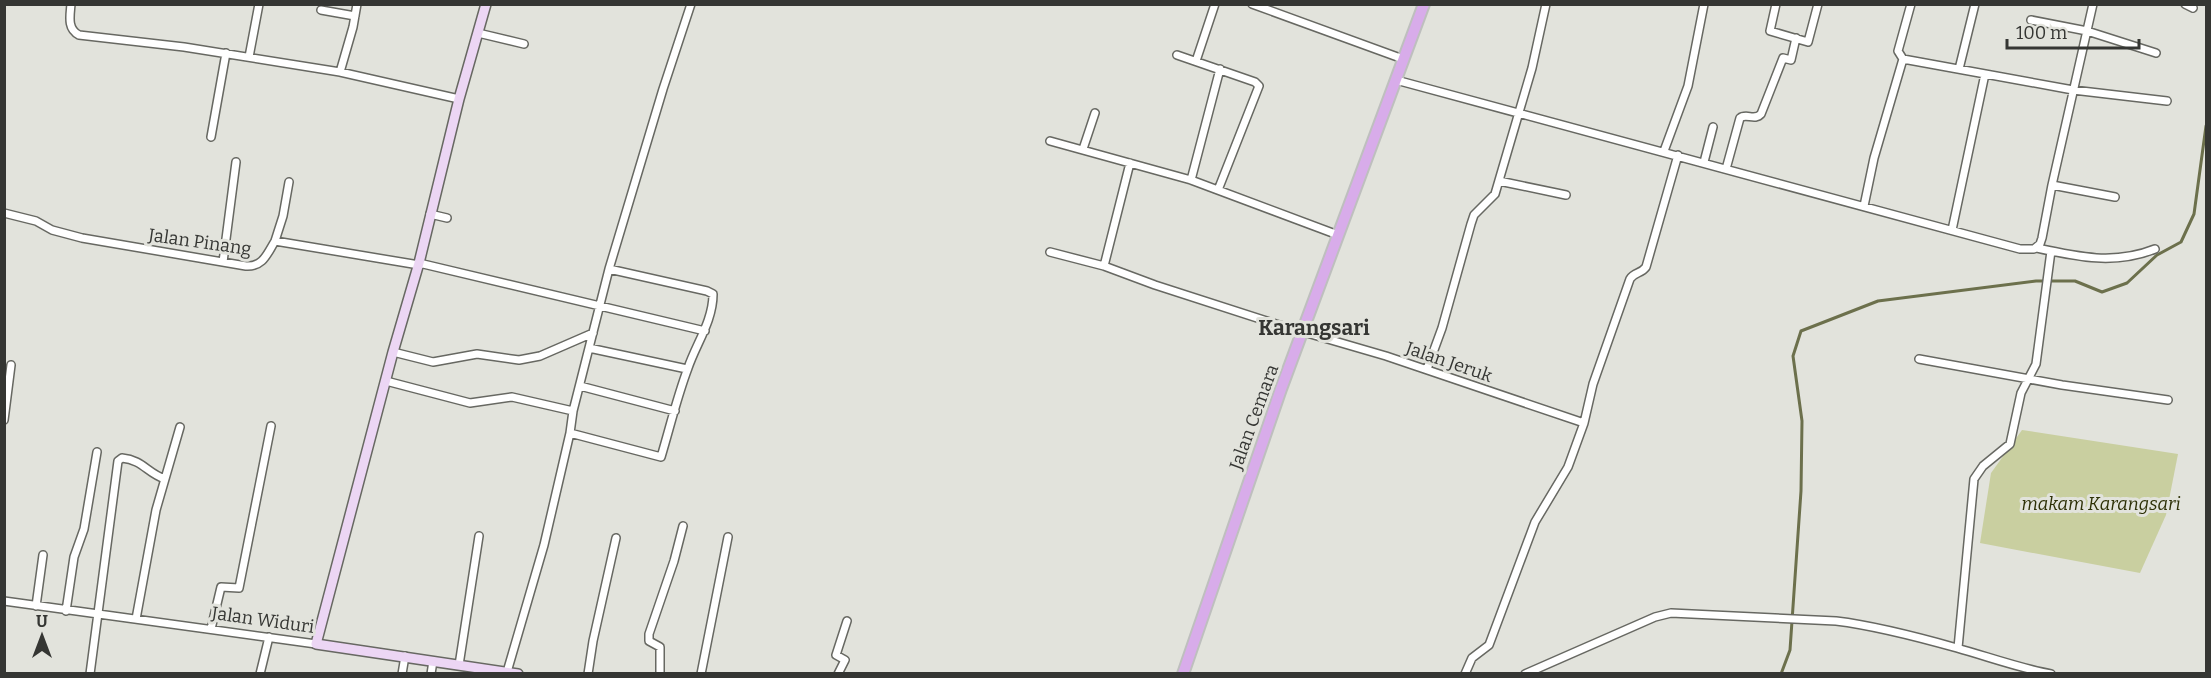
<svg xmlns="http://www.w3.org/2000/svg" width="2211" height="678" viewBox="0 0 2211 678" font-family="Bitter,serif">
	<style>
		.green { fill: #c9cfa0 }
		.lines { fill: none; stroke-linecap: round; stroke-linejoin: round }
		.stream { stroke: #6c704c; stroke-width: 3 }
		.street-casing { stroke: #676862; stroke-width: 10 }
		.secondary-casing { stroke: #676862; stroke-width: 12 }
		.primary-casing { stroke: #bebfbe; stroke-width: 14 }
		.street { stroke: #fff; stroke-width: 7 }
		.secondary { stroke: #ecd6f4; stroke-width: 9 }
		.primary { stroke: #d8acea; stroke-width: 10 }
		.labels { text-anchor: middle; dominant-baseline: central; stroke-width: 6; stroke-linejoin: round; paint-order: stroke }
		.street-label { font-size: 18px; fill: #353633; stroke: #e2e3dc }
		.park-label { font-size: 18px; font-style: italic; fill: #2d3006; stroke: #e2e3dc }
		.quarter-label { font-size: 21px; font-weight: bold; fill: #353633; stroke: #e2e3dc }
	</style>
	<rect width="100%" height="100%" fill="#e2e3dc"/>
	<path class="green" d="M2022 430 2178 454 2166 515 2140 573 1980 543 1991 473Z"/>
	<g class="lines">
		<path class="stream" d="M1781 674 1790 650 1801 491 1802 421 1793 356 1801 331 1878 301 2036 281H2075L2102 292 2127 283 2157 255 2181 242 2194 214 2206 126"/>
		<defs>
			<path id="street" d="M71 4C70 16 67 29 79 35L184 47 340 72 459 99
				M1252 4 1403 59
				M1776 4 1770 31 1808 42 1818 4
				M2185 4 2193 8
				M321 10 355 16
				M2031 20 2087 31 2156 53
				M478 33 524 44
				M1177 55 1255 82 1259 86 1218 190
				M249 57 259 4
				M1903 59 2073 90 2167 101
				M1196 61 1215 4
				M1959 69 1975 4
				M340 72 353 27 357 4
				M1396 80 2020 249H2034L2040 244 2042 238 2052 185 2093 4
				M211 137 226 53
				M1050 141 1191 180 1338 235
				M1083 149 1095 113
				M1664 151 1688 86 1704 4
				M1704 162 1713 127
				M1726 169 1740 118C1746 113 1755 121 1761 114L1783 58 1791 60 1796 38
				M1191 180 1220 69
				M1499 181 1566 195
				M2052 185 2115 197
				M1864 206 1874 158 1903 59 1898 51 1911 4
				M4 213 36 221 52 230 82 238 246 266C263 267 267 254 275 241L419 265
				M430 214 447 218
				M1952 230 1985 74
				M275 241 283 216 289 182
				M2037 248C2078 257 2115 265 2155 249
				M1050 252 1104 266 1155 285 1276 324 1386 356 1584 423
				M223 262 236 162
				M419 263 705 331
				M1104 266 1130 163
				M589 348 687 369
				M393 352 433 362 477 354 519 360 540 356 593 333
				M1919 359 2062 385 2168 400
				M1427 369 1442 328 1471 224 1474 215 1495 194 1532 68 1546 4
				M386 381 470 403 512 397 573 411 609 269 663 89 691 4
				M580 386 675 411
				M573 411 570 433 661 457C670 427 677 397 688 368 696 344 713 321 713 294L707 291 609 269
				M4 420 11 365
				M4 601 316 644
				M36 606 43 555
				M66 611 74 557 84 529 97 452
				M136 619 156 510 180 427
				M211 629 221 587 239 588 271 426
				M1958 648 1974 479 1983 466 2010 444 2021 393 2036 364 2051 251
				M459 665 479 536
				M507 672 544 545 570 433
				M90 674 118 461 122 458C143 460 147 473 165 479
				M260 674 269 637
				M402 674 405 656
				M431 674 433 661
				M588 674 593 641 616 538
				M660 674V647L649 641V634L674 561 683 526
				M701 674 728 537
				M838 674 845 660 836 655 847 621
				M1465 674 1472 658 1489 645 1535 522 1568 467 1584 423 1593 384 1630 279C1634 272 1641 274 1646 267L1678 155
				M1525 674 1655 617 1671 613 1836 621C1877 626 1918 637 1957 648 1989 657 2019 668 2051 674"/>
			<path id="secondary" d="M486 4 459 99 419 263 393 352 316 644 518 674"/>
			<path id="primary" d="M1183 674 1281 389 1424 4"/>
		</defs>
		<use href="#street" class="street-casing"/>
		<use href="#secondary" class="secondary-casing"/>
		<use href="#primary" class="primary-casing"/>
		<use href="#street" class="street"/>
		<use href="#secondary" class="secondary"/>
		<use href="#primary" class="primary"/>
	</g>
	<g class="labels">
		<g class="street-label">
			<text transform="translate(200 242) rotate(8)">Jalan Pinang</text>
			<text transform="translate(1449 362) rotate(19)">Jalan Jeruk</text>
			<text transform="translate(1254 417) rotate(-70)">Jalan Cemara</text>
			<text transform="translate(263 620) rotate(8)">Jalan Widuri</text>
		</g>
		<g class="park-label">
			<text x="2101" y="504">makam Karangsari</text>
		</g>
		<g class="quarter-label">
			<text x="1314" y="328">Karangsari</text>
		</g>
	</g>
	<rect width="2211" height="678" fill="none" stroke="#353633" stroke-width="12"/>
	<g transform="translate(42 636)" stroke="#e2e3dc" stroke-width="4.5" paint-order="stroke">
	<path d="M0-4.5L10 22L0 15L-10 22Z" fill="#353633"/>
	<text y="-9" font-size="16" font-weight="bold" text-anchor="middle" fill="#353633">U</text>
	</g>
	<path d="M2007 39v9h132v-9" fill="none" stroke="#353633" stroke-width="3"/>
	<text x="2016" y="39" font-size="18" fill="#353633" stroke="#e2e3dc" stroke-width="4.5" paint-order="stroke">100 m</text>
</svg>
